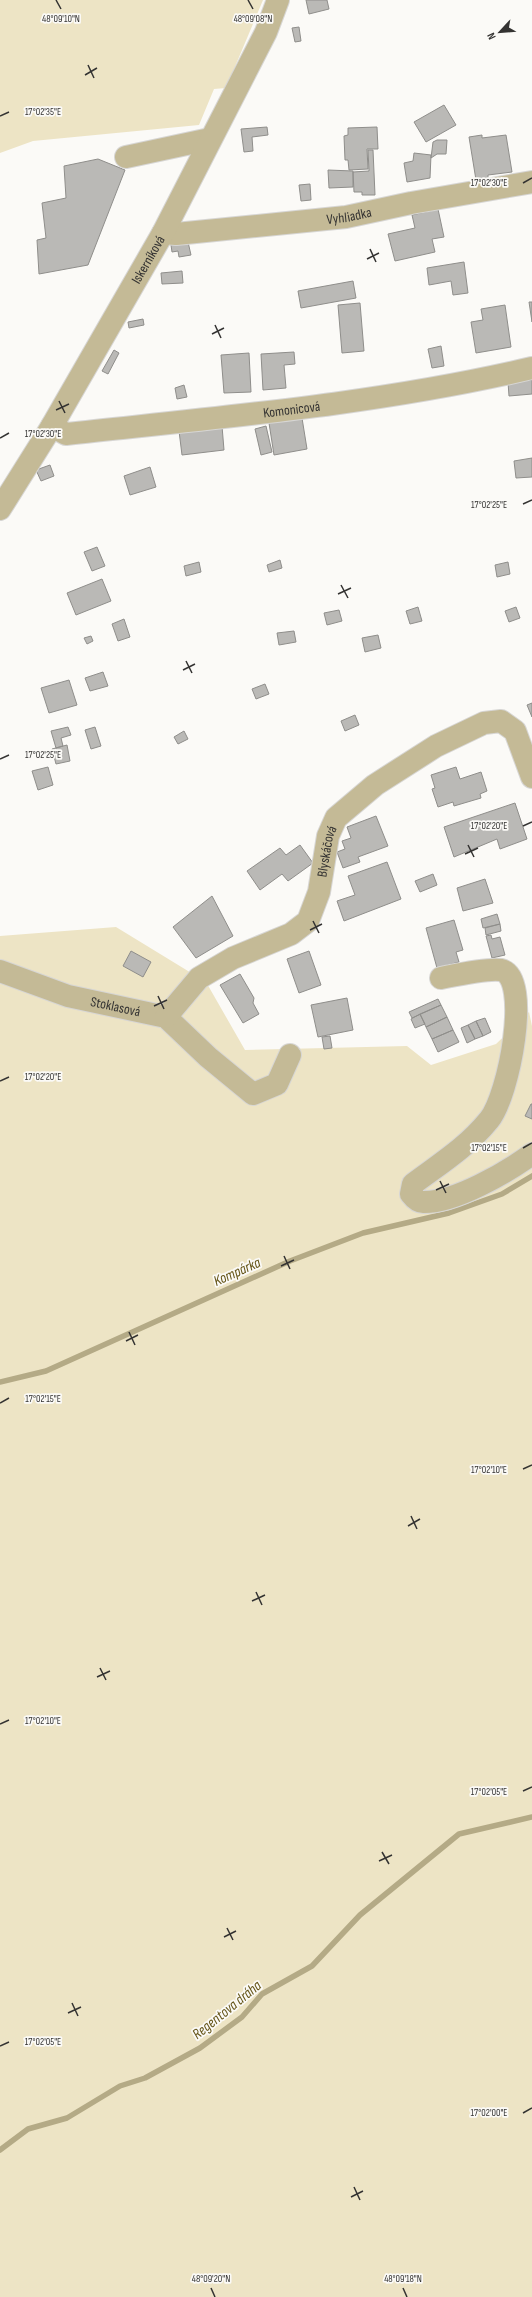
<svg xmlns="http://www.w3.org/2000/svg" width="532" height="2297" viewBox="0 0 532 2297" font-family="'Sofia Sans Condensed',sans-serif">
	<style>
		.green { fill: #ede4c5 }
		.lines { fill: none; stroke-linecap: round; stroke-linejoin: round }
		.stream { stroke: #b4aa86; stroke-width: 5.5 }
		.building { fill: #bab9b6; stroke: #8f8e8b }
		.minor-casing { stroke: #d7d6d4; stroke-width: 24 }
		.minor { stroke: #c4ba96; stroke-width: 22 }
		.ticks { fill: none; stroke: #343332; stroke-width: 1.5 }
		.labels { text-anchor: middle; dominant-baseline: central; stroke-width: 3.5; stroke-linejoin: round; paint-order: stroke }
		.street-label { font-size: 14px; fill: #343332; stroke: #fbfaf7 }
		.water-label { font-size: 15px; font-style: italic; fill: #655518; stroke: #fbfaf7 }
		.ticks-label { font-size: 10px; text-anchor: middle; fill: #343332; stroke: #fbfaf7; stroke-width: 3.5; stroke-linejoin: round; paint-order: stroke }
	</style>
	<rect width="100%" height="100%" fill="#fbfaf7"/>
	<path class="green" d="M0 0H263L226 88 214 89 199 125 33 141 0 153Z
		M116 927 206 982 245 1050 407 1046 431 1065 496 1044 529 1012 532 1026V2297H0V936Z"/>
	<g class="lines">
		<path class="stream" d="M0 1382 46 1371 290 1261 363 1233 449 1213 502 1194 532 1176
			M0 2150 28 2129 67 2118 120 2086 145 2078 200 2048 242 2017 262 1994 312 1966 360 1915 459 1834 532 1817"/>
	</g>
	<path class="building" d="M306 0H327L329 9 309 14Z
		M299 27 301 41 295 42 292 28Z
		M444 105 456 125 426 142 414 122Z
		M267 127 268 135 252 137 253 151 244 152 241 129Z
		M377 127 378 149H367L368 169 349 170 348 160H345L344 136 348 135V128Z
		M482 135V138L506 135 512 172 488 175V179L476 180 469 137Z
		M437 140H447L446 154H437L431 158 433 142Z
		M368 150H373L375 195H362V192H354L353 172 369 171Z
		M414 153 431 155 430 178 407 182 404 163 413 161Z
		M98 159 125 170 88 265 39 274 37 240 46 238 42 203 66 198 64 166Z
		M328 170 353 171V187L329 188Z
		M310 184 311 200 301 201 299 185Z
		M438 209 444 237 432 239 435 252 395 261 388 234 415 228 412 215Z
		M188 242 191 255 179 257 178 251 172 252 171 245Z
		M464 262 468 293 453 295 451 281 429 285 427 268Z
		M182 271 183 283 162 284 161 273Z
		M353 281 356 298 301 308 298 291Z
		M529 302H532V322Z
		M360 303 364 351 342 353 338 305Z
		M505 305 511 347 476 353 471 322 483 320 481 309Z
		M143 319 144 325 129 328 128 322Z
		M441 346 444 366 432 368 428 349Z
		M114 350 119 353 108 374 102 371Z
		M294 352 295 364 284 365 286 388 263 390 261 354Z
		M249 353 251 392 224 393 221 355Z
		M532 380V394L509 396 508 382Z
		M184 385 187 397 177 399 175 388Z
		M302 418 307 449 274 455 269 423Z
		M222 426 224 450 182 455 179 431Z
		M266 426 272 452 261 455 255 429Z
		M532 458V477L516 478 514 461Z
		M50 465 54 476 41 481 36 470Z
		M150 467 156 487 130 495 124 476Z
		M97 547 105 566 92 571 84 552Z
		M280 560 282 568 269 572 267 565Z
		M199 562 201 572 186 576 184 566Z
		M508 562 510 574 497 577 495 565Z
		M102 579 111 601 76 615 67 593Z
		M418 607 422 621 410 624 406 611Z
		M516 607 520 618 509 622 505 611Z
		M339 610 342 621 327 625 324 613Z
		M124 619 130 637 118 641 112 624Z
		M294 631 296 642 279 645 277 633Z
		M378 635 381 648 365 652 362 638Z
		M91 636 93 641 87 644 84 638Z
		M103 672 108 686 90 691 85 678Z
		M69 680 77 705 49 713 41 688Z
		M265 684 269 694 256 699 252 689Z
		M532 703V717L527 705Z
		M355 715 359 725 345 731 341 721Z
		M68 727 71 735 61 738 63 746 56 748 51 731Z
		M95 727 101 746 91 749 85 730Z
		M184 731 188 739 178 744 174 737Z
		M67 745 70 761 56 764 52 749Z
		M48 767 53 785 38 790 32 771Z
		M456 767 460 779 481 772 487 791 480 794 481 798 454 806 453 802 438 807 432 789 435 788 431 775Z
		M515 803 527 839 500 849 497 839 454 857 444 827Z
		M376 816 388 846 358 857 360 862 343 868 337 852 345 849 342 841 351 838 347 827Z
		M300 845 313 863 288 881 282 874 260 890 247 871 280 848 286 855Z
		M387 862 401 899 344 921 337 901 355 895 348 876Z
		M433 874 437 885 420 892 415 881Z
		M485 879 493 903 463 911 457 888Z
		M212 896 233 936 196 958 173 927Z
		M497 914 500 924 483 928 481 919Z
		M454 920 463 950 456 952 459 962 437 968 426 928Z
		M500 924 501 931 486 935 485 928Z
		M491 935 492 939 500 937 505 955 492 958 486 936Z
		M131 951 151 962 143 977 123 966Z
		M309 951 321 985 299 993 287 959Z
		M240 974 254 998 253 1003 259 1014 243 1023 220 985Z
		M347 998 353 1030 318 1037 311 1005Z
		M438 999 441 1005 412 1018 409 1012Z
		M441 1005 447 1017 426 1027 420 1014Z
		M420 1014 425 1024 415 1028 411 1019Z
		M447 1017 453 1030 432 1039 426 1027Z
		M485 1018 491 1032 483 1036 476 1021Z
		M476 1021 483 1036 475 1039 468 1025Z
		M468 1025 475 1039 467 1043 461 1028Z
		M453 1030 459 1042 438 1052 432 1039Z
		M330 1036 332 1048 324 1049 322 1037Z
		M531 1104H532V1119L525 1116Z"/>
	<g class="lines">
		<defs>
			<g id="minor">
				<path d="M126 157 210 139"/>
				<path id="s1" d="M163 233 176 234 346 217 411 203 532 182"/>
				<path id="s2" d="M52 426 66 434C222 417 379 404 532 368"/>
				<path id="s3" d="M0 509 52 426 163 233 266 32 278 0"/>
				<path id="s4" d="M0 971 68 996 166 1017 208 1057 253 1094 277 1084 290 1055"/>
				<path d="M441 978C456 975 487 968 501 970 532 977 509 1096 489 1120 466 1148 441 1163 413 1184L411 1194C414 1198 418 1202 423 1202 455 1203 507 1172 532 1154"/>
				<path id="s5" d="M166 1017 199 978 233 958 291 934 308 921 319 892 328 836 336 818 375 785 436 746 484 723 501 721 515 731 532 777"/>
			</g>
		</defs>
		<use href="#minor" class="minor-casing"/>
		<use href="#minor" class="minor"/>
	</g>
	<path class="ticks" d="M56 0 61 9M248 0 253 9M88 65 94 78M85 75 97 68M0 116 9 112M523 183 532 178M370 249 376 262M367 259 379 253M215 325 221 338M212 334 224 328M59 401 65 413M56 410 69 404M0 438 9 433M523 504 532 500M341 585 348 598M338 594 351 588M186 661 192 673M183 670 195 664M0 759 9 755M523 826 532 822M468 845 474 857M465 854 478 848M313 921 319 933M310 930 322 924M158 996 164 1009M154 1006 167 1000M0 1081 9 1077M523 1148 532 1143M440 1181 446 1193M436 1190 449 1184M284 1256 290 1269M281 1266 294 1260M129 1332 135 1345M126 1341 138 1335M0 1403 9 1398M523 1469 532 1465M411 1516 417 1529M408 1526 420 1519M256 1592 262 1605M252 1601 265 1595M100 1668 106 1680M97 1677 110 1671M0 1724 9 1720M523 1791 532 1787M382 1852 389 1864M379 1861 392 1855M227 1928 233 1940M224 1937 236 1931M72 2003 78 2016M68 2013 81 2007M0 2046 9 2042M523 2113 532 2108M354 2187 360 2200M351 2197 363 2191M211 2288 215 2297M403 2288 407 2297"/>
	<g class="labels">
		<g class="street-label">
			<text stroke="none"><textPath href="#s1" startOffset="187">Vyhliadka</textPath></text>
			<text stroke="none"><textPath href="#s3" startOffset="290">Iskerníková</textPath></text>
			<text stroke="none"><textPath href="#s2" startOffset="243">Komonicová</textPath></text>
			<text stroke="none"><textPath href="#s5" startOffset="247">Blyskáčová</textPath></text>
			<text stroke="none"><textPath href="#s4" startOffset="121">Stoklasová</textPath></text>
		</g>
		<g class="water-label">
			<text transform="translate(237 1272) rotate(-24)">Kompárka</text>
			<text transform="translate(227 2010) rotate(-39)">Regentova dráha</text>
		</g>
	</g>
	<g class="ticks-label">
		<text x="61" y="22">48°09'10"N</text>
		<text x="253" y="22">48°09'08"N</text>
		<text x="43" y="115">17°02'35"E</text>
		<text x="489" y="186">17°02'30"E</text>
		<text x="43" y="437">17°02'30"E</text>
		<text x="489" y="508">17°02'25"E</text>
		<text x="43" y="758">17°02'25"E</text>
		<text x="489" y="829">17°02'20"E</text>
		<text x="43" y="1080">17°02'20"E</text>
		<text x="489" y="1151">17°02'15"E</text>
		<text x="43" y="1402">17°02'15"E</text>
		<text x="489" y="1473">17°02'10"E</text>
		<text x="43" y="1724">17°02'10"E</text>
		<text x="489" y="1795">17°02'05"E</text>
		<text x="43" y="2045">17°02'05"E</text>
		<text x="489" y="2116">17°02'00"E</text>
		<text x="211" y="2282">48°09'20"N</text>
		<text x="403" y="2282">48°09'18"N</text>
	</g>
	<g transform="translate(500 32) rotate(244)" stroke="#fbfaf7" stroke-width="3" paint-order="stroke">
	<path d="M0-3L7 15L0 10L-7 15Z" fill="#343332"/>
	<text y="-6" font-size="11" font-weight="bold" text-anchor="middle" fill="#343332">N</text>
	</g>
</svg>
